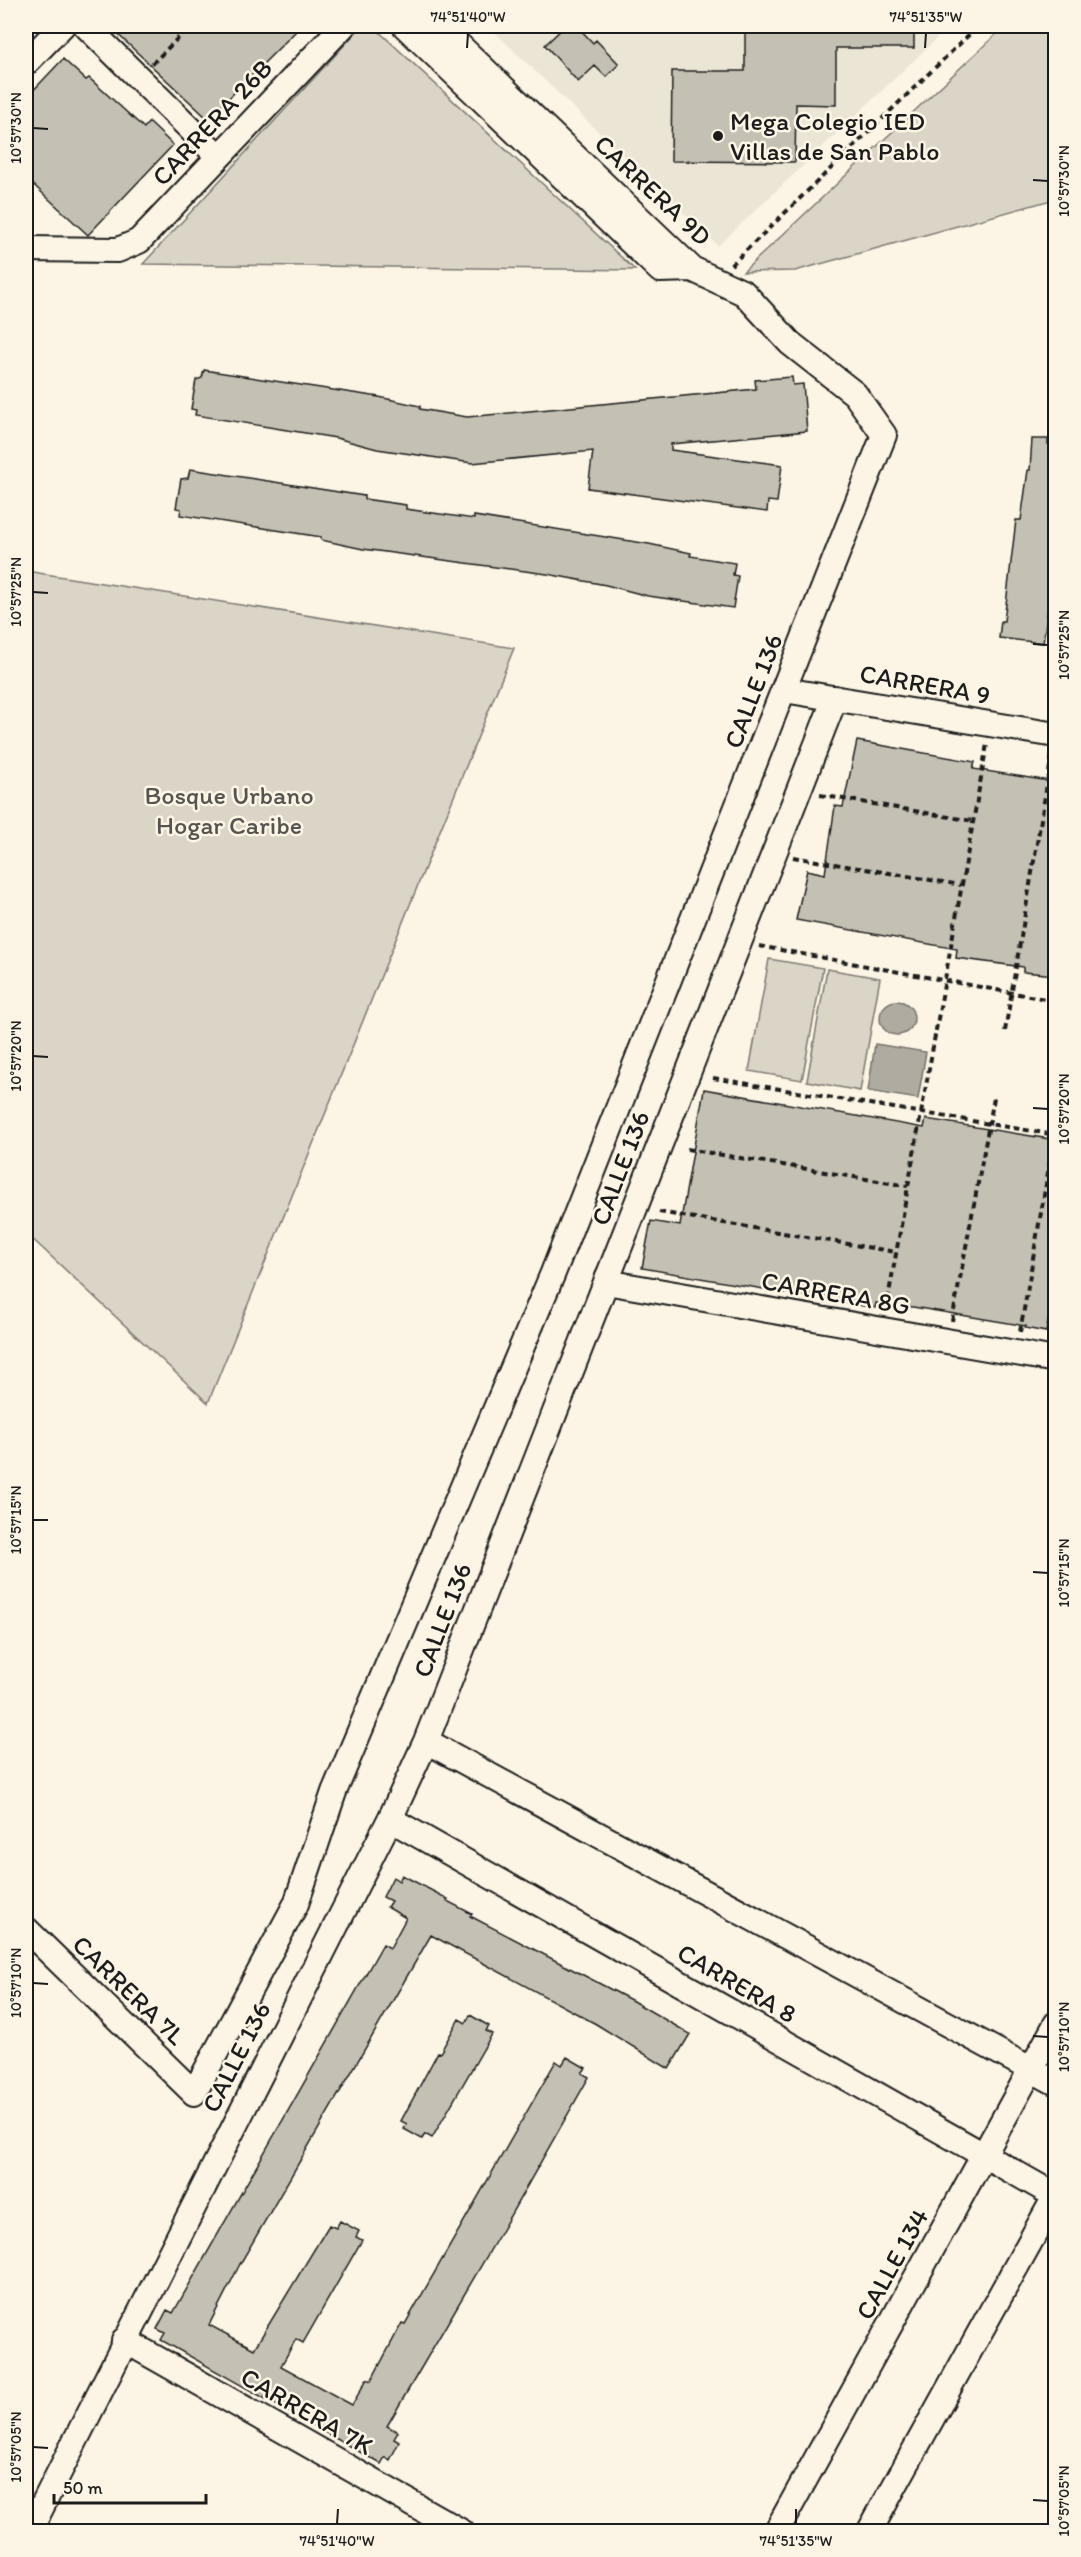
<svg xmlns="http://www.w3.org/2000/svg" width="1081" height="2557" viewBox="0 0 1081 2557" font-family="Itim,sans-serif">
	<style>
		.built { fill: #ebe5d6 }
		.green { fill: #dbd5c8; stroke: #7c7872; stroke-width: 1.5 }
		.water { fill: #b0aba1; stroke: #75726c; stroke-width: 1.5 }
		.building { fill: #c4c0b3; stroke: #1c1c1c; stroke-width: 1.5 }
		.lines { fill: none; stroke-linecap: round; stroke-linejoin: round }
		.minor-casing { stroke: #1c1c1c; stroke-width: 28 }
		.path { stroke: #1c1c1c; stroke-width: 4; stroke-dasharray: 6 4.5; stroke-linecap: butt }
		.minor { stroke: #fcf5e5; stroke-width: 24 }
		.ticks { fill: none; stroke: #1c1c1c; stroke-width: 2 }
		.poi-dot { fill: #1c1c1c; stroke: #fcf5e5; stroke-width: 2 }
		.labels { text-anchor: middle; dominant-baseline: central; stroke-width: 5; stroke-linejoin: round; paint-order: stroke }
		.poi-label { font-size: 26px; fill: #1c1c1c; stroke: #fcf5e5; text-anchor: start }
		.street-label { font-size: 26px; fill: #1c1c1c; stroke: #fcf5e5 }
		.park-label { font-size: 26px; fill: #555450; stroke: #fcf5e5 }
		.neatline { fill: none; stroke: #1c1c1c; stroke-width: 2 }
		.ticks-label { font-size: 15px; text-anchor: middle; fill: #1c1c1c }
	</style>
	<rect width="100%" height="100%" fill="#fcf5e5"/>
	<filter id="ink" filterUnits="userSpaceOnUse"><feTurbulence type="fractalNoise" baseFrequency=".0167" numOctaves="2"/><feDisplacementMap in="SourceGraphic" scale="12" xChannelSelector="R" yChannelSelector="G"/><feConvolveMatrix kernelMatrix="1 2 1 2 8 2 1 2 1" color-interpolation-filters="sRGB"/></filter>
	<g filter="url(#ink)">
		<path class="built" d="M488 26H950L718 246Z"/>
		<path class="green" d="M362 26H373L635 270 143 264Z
			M1005 26H1055V199L795 271 743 272Z
			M26 571 514 648 208 1403 26 1233Z
			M769 959 823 968 802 1080 749 1071Z
			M827 969 880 978 860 1091 807 1081Z"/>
		<path class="water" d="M880 1018a17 17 0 1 1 34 0a17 17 0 1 1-34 0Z
			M875 1044 926 1052 918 1099 868 1091Z"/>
		<path class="building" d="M109 26H301L208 119Z
			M565 26H577L593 43 596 40 619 64 606 77 595 66 578 82 545 45Z
			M745 26H914V48H836V105L796 104 795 162 671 161 672 71H745Z
			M63 59 86 80 89 78 144 128 149 122 173 145 88 235 26 178V98Z
			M204 370 379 397 420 406V409L467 417 756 389 755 380 792 377 793 385 803 384 807 431 671 444V450L782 465 777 502 768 501 767 512 588 488 593 451 472 463 377 449 336 438 195 415 196 410 191 409 196 380 202 378Z
			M1032 439H1048V444H1056V553L1043 643 999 638 1001 621H1004L1016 520H1021L1028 470H1030Z
			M190 469 364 496V499L406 505V509L474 519V516L649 544 691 553 690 556 735 563 733 575 738 576 733 608 648 596 606 585 547 574 363 549 321 540V537L180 515 181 509 176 508 181 479 188 478Z
			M857 741 975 762 973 769 1056 782V975L1023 972V967L956 958 957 949 796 920 807 870 825 874 835 806 843 807Z
			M704 1089 924 1128 926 1119 1056 1140V1283L1046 1332 1025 1328 1026 1326 913 1307 876 1303 875 1308 642 1268 651 1221 680 1226Z
			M402 1875 448 1899 447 1901 472 1914 470 1916 631 2000 690 2034 669 2069 596 2024 431 1935 240 2264 209 2325 254 2349 329 2225 336 2228 340 2221 359 2231 356 2237 362 2240 303 2343 296 2339 281 2366 352 2405 367 2379 371 2381 402 2323 405 2324 556 2061 562 2065 567 2057 586 2068 582 2073 589 2077 498 2237 387 2426 398 2432 394 2439 399 2442 390 2460 385 2457 381 2464 161 2340 165 2333 157 2329 167 2310 173 2313 383 1944 390 1948 406 1918 387 1907 391 1901 383 1897 393 1877 399 1881Z
			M470 2015 489 2026 486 2031 492 2034 432 2138 425 2134 422 2139 404 2129 407 2124 401 2121 438 2052 440 2053 459 2019 466 2023Z"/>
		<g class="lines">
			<defs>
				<path id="minor" d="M86 26 218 156
					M405 26 660 270 692 269
					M26 63 62 26
					M26 249 118 250 139 241 343 26
					M784 690 1056 735
					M606 1282 1056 1360
					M426 1741 1056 2083
					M390 1819 1056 2196
					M26 1929 194 2093 296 1904 334 1792 553 1273 884 435 855 394 790 343 744 293 692 269 439 26
					M124 2340 462 2532
					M29 2532 390 1819 426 1741 835 698
					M776 2532 1056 2024
					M869 2532 1056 2195"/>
			</defs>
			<use href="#minor" class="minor-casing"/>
			<path class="path" d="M152 64 190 26
				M731 265 978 26
				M820 795 973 821
				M793 857 961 885
				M759 946 1056 1001
				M1005 1031 1052 755
				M713 1078 1056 1135
				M687 1149 908 1186
				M659 1212 896 1252
				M886 1310 987 744
				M952 1321 994 1098
				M1020 1332 1055 1133"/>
			<use href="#minor" class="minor"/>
		</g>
	</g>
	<path class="ticks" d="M467 48 468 33M925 48 926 33M33 128 48 129M1033 180 1048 181M33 592 48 593M1033 644 1048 645M33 1056 48 1057M1033 1108 1048 1109M33 1520H48M1033 1572 1048 1573M33 1983 48 1984M1033 2036 1048 2037M33 2447 48 2448M1033 2500 1048 2501M337 2524 338 2509M796 2524V2509"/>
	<circle class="poi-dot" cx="718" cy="136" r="6"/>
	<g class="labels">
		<g class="poi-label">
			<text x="730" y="121">Mega Colegio IED<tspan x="730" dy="30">Villas de San Pablo</tspan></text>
		</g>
		<g class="street-label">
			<text transform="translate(212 122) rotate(-47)">CARRERA 26B</text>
			<text transform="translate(653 190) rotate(43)">CARRERA 9D</text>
			<text transform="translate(925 684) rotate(10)">CARRERA 9</text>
			<text transform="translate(753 691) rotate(-69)">CALLE 136</text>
			<text transform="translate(620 1168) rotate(-69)">CALLE 136</text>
			<text transform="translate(836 1293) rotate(10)">CARRERA 8G</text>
			<text transform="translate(442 1620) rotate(-69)">CALLE 136</text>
			<text transform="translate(737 1983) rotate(30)">CARRERA 8</text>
			<text transform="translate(129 1990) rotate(44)">CARRERA 7L</text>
			<text transform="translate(236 2057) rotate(-63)">CALLE 136</text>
			<text transform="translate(892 2264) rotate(-61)">CALLE 134</text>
			<text transform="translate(307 2411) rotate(30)">CARRERA 7K</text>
		</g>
		<g class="park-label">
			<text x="229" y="795">Bosque Urbano<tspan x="229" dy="30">Hogar Caribe</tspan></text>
		</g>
	</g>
	<rect width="1081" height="2557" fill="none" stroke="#fcf5e5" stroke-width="66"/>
	<path d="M54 2494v9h152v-9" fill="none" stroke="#1c1c1c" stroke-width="3"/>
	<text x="63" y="2494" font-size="18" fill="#1c1c1c" stroke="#fcf5e5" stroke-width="4.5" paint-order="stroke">50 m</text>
	<rect x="33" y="33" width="1015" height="2491" class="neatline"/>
	<g class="ticks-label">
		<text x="468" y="22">74°51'40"W</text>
		<text x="926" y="22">74°51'35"W</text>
		<text transform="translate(16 128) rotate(-90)" y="5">10°57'30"N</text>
		<text transform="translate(1064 181) rotate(-90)" y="5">10°57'30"N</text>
		<text transform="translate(16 592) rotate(-90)" y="5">10°57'25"N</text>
		<text transform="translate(1064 645) rotate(-90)" y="5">10°57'25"N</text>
		<text transform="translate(16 1056) rotate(-90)" y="5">10°57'20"N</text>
		<text transform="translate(1064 1109) rotate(-90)" y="5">10°57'20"N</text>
		<text transform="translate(16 1520) rotate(-90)" y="5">10°57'15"N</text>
		<text transform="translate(1064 1573) rotate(-90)" y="5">10°57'15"N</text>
		<text transform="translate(16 1983) rotate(-90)" y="5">10°57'10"N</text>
		<text transform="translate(1064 2037) rotate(-90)" y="5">10°57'10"N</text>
		<text transform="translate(16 2447) rotate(-90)" y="5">10°57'05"N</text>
		<text transform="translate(1064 2501) rotate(-90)" y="5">10°57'05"N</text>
		<text x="337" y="2546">74°51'40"W</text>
		<text x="796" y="2546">74°51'35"W</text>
	</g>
</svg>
